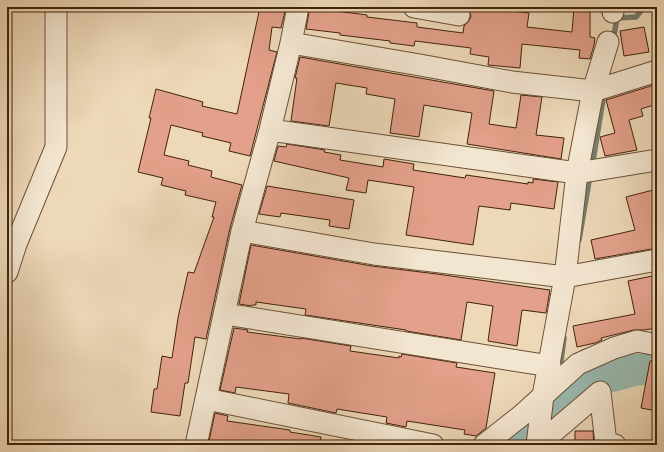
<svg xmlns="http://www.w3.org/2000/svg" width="664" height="452" viewBox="0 0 664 452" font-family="'Old Standard TT',serif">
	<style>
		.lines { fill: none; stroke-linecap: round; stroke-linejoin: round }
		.stream { stroke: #767e6e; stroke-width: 5.5 }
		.river { stroke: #99bab0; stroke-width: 32 }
		.building { fill: #e3a08a; stroke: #41230a }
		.street-casing { stroke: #6c5036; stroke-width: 23 }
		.street { stroke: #f3e6d1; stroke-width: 21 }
	</style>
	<rect width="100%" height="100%" fill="#edd8b8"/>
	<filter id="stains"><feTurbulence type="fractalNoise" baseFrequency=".005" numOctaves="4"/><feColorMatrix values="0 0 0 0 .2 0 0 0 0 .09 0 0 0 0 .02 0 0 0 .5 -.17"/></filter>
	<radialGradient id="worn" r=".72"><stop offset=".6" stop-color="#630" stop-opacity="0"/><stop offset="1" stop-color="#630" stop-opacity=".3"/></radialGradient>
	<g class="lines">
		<path class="stream" d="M613 41 617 18 636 17 644 7
			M592 167 604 93
			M579 240 590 176
			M561 361 564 338"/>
		<path class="river" d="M518 445 558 413 594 381 634 370 657 368"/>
	</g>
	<path class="building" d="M260 7H286L281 28 272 27 269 50 277 52 250 156 229 151 231 143 202 136 203 133 171 125 164 155 189 161 188 165 212 171 211 177 242 185 230 228 206 339 195 337 188 383H185L180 416 151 412 154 389H157L162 356 172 358 178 318 188 272 194 273 214 217H212L216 202 185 195 186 191 161 185 163 178 138 172 151 118H149L156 89 203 102 202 106 237 114Z
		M310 7 329 8 328 10 367 15V17L417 23V27L463 33 464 26 468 22 471 17 470 11 468 7H495V9L529 13 527 27 572 32 574 7H590V37L595 38 594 45 590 59 579 58 580 50 522 44 520 68 488 65 489 57 470 54 471 48 415 41 414 46 390 43V41L340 35V33L306 29Z
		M644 27 649 52 624 56 620 31Z
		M300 57 494 91 489 124 516 128 521 95 542 97 536 135 564 138 561 159 467 144 472 113 424 105 419 137 390 133 395 99 366 94 367 88 336 83 329 126 291 121 297 78H295Z
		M657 84V104L641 109 643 116 629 120 637 150 605 156 600 137 615 133 606 100Z
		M287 144 325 150 324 152 341 155 340 160 383 167 384 159 414 164 413 170 465 178 466 175 528 184V182L533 183V179L558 182 554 209 511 203 510 210 479 206 473 245 406 235 414 187 368 180 366 193 346 190 349 178 274 161 278 146 286 147Z
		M267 186 354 200 349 229 329 226 330 220 281 213 280 217 259 214Z
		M657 189V248L595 259 591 240 635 230 626 197Z
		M251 245 372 266 437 274 550 290 546 313 522 310 517 346 488 341 493 306 467 302 461 340 406 331V330L305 315 306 309 256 302V305H252V306L239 304Z
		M652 276H657V328L644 330H634L601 338 602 340 595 343 577 347 573 326 635 314 628 281Z
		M234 328 248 330 247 332 301 339V338L351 346 350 351 399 358V356L401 357 402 354 457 363 456 367 495 373 486 428 476 436 464 434 465 430 407 421 406 427 386 423 387 417 337 409 336 413 288 403 289 394 236 387 235 393 220 390Z
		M650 361H657V411L641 408Z
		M215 413 228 416 227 421 290 430V432L321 437 320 445H236L209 441Z
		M575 431H593L594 445H575Z"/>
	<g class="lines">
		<defs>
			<path id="street" d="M414 7 459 15
				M613 12V7
				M291 43 298 7
				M270 130 577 173 657 160
				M242 231 374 254 565 277 657 260
				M7 272 16 244 56 147V7
				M225 314 550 366
				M206 399 433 445
				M196 445 242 231 270 130 291 43 420 65 512 82 593 91 657 71
				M484 445 522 415 578 364 614 348 637 341 657 345
				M537 445 543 396 565 277 577 173 593 91 608 42
				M538 445 600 392 606 443 615 445"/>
		</defs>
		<use href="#street" class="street-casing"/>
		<use href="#street" class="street"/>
	</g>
	<rect width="664" height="452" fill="none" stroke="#edd8b8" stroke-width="24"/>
	<rect x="8" y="8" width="648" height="436" fill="none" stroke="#41230a" stroke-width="2"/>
	<rect x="12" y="12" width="640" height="428" fill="none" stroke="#41230a"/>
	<rect width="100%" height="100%" filter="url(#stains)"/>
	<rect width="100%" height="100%" fill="url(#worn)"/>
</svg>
